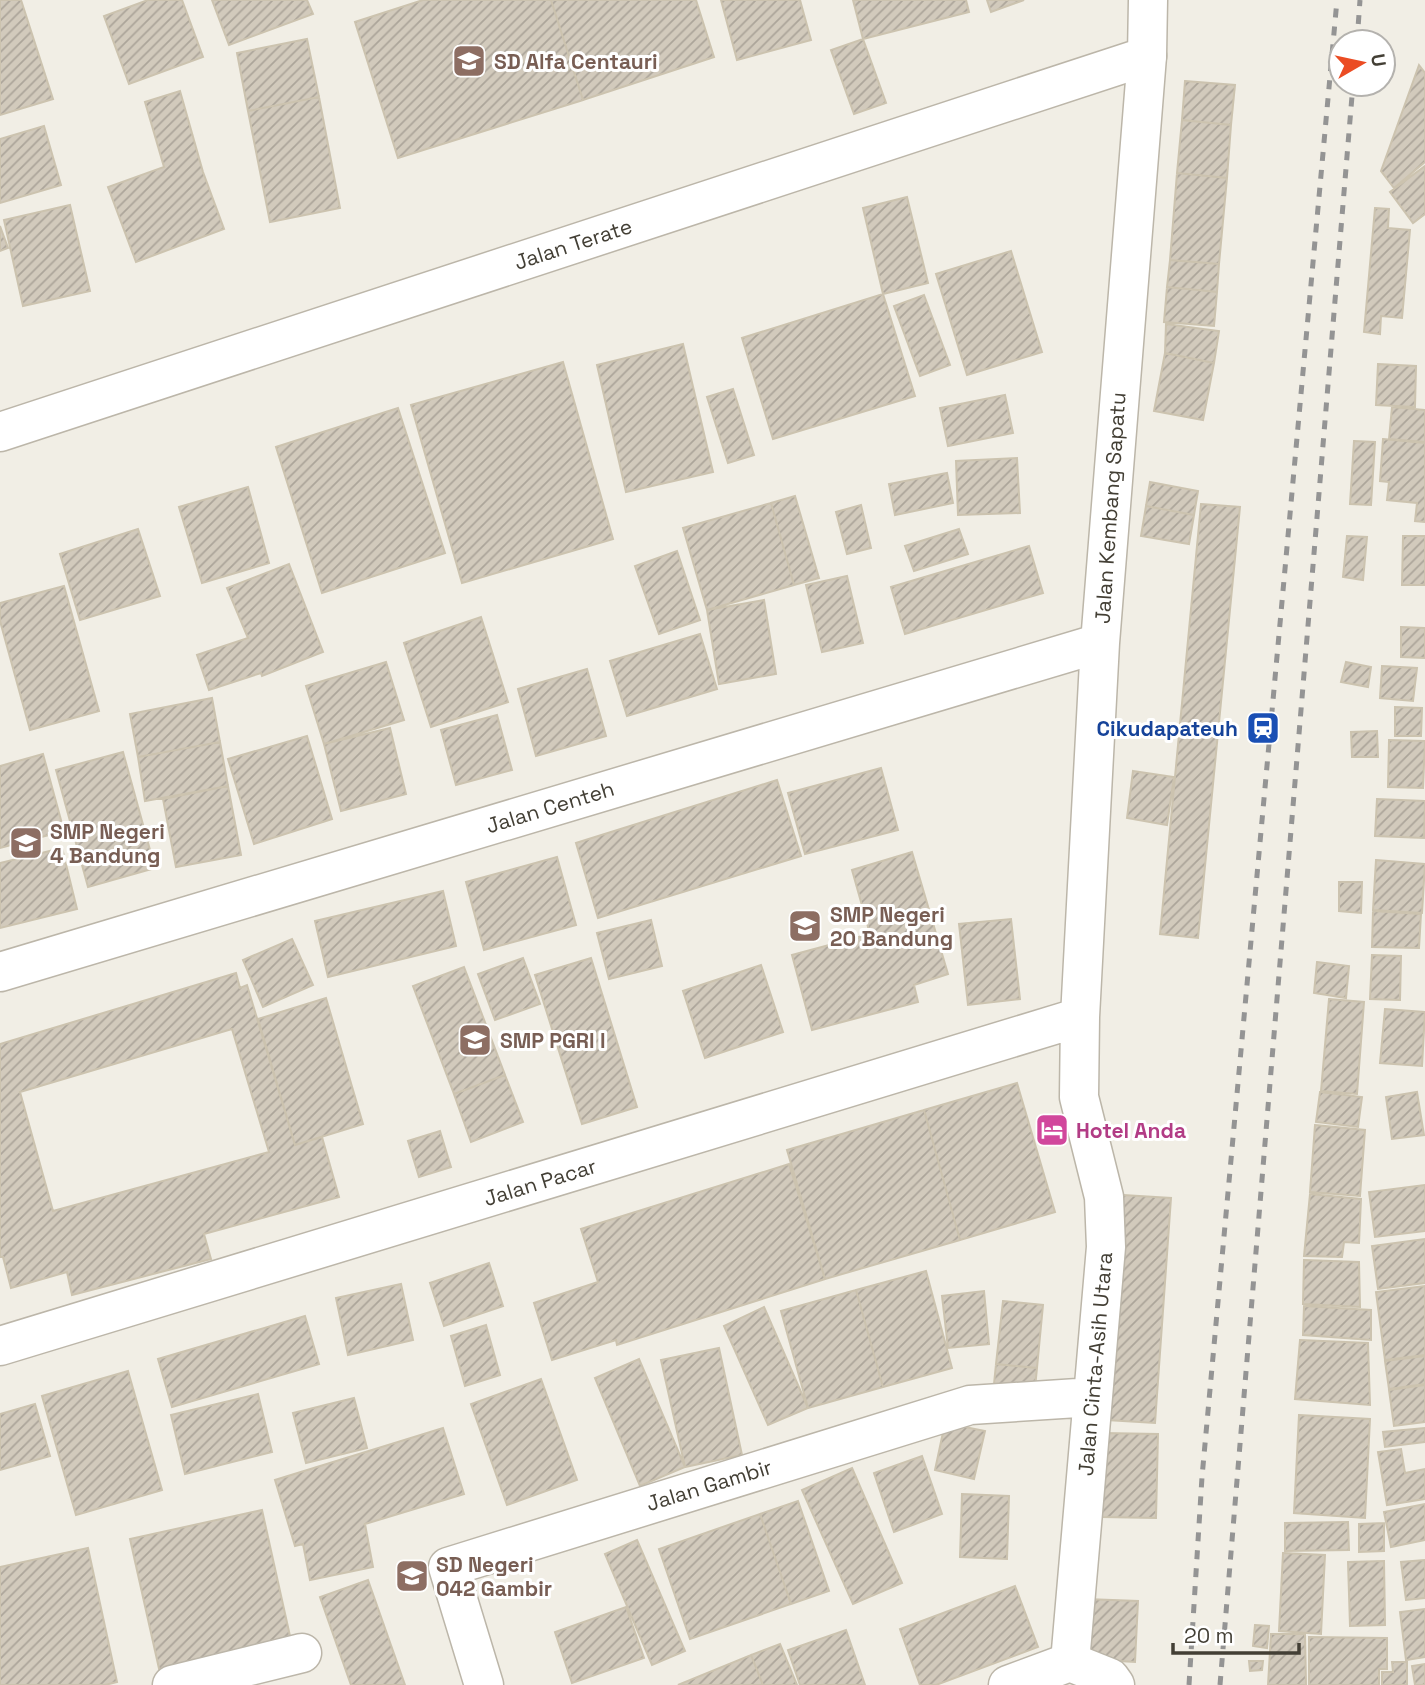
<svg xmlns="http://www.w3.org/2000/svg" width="1425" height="1685" viewBox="0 0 1425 1685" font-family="'Space Grotesk',sans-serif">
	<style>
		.building { fill: url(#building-hatch); stroke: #ccc3af; stroke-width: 2; fill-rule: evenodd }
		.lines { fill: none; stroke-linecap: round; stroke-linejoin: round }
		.minor-casing { stroke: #bcb6a9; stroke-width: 41 }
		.tertiary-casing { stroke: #bcb6a9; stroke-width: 41 }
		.minor { stroke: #fff; stroke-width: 38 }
		.tertiary { stroke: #fff; stroke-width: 38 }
		.rail { stroke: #949494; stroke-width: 5; stroke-dasharray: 9 9; stroke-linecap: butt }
		.labels { text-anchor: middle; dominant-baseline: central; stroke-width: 6; stroke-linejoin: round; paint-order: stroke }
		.education-label { font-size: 21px; font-weight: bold; fill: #785e54; stroke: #fff; text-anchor: start }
		.street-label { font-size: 21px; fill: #433f35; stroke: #fff }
		.transit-label { font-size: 21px; font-weight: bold; fill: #164399; stroke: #fff; text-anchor: end }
		.hotel-label { font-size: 21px; font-weight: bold; fill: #b23c85; stroke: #fff; text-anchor: start }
	</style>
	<defs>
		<pattern id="building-hatch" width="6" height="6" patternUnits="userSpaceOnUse" patternTransform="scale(1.75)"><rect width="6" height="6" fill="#d2cabc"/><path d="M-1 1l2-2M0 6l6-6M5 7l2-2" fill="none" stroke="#aca59a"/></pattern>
	</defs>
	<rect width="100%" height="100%" fill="#f1eee5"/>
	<path class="building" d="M0 0H21L53 99 0 115Z
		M148 0H182L203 57 129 84 104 16Z
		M212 0H307L313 14 229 45Z
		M423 0H551L583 100 398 158 355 22Z
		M551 0H696L714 57 583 100Z
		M721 0H800L811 40 737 60Z
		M853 0H966L969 12 863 39Z
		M987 0H1024L991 12Z
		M307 39 319 97 248 111 237 53Z
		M863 39 886 103 854 114 831 50Z
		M1419 65 1425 73V162L1394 188 1381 171Z
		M1185 81 1235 85 1231 125 1182 120Z
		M180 91 203 172 224 229 136 262 108 187 164 167 145 102Z
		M319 97 340 208 270 222 248 111Z
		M1182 120 1231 125 1227 178 1177 173Z
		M44 126 61 185 0 203V139Z
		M1425 166V214L1413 223 1390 192Z
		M1177 173 1227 178 1219 264 1170 260Z
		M907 197 928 283 883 294 863 208Z
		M70 205 90 291 23 306 4 220Z
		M1375 208 1389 209 1388 228 1410 230 1402 318 1381 316 1380 334 1364 332Z
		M0 226 8 248 0 251Z
		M1011 251 1042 352 967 375 936 274Z
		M1170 260 1219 264 1217 292 1167 287Z
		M1167 287 1217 292 1214 326 1164 322Z
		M883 294 915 396 773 439 742 338Z
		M924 295 950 365 920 376 894 306Z
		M1166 324 1219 331 1214 363 1165 353Z
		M683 344 713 472 626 492 597 365Z
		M1165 353 1214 363 1203 420 1154 411Z
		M563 362 613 539 462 583 411 405Z
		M1378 364 1416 366 1415 407 1376 405Z
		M733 389 754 455 728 463 707 397Z
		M1005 395 1013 433 948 446 940 408Z
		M1392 407 1425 410V442L1389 439Z
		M398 408 445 553 322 593 276 447Z
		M1383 439 1425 443V522L1415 521 1417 503 1387 500 1389 482 1380 481Z
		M1354 441 1375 442 1371 505 1350 504Z
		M1017 458 1020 513 958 515 956 461Z
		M947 473 953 503 895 515 889 484Z
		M1150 482 1198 491 1194 515 1146 506Z
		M248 487 269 563 202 583 179 507Z
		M795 496 819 578 794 585 771 503Z
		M771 503 794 585 707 610 683 528Z
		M1201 504 1240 507 1198 938 1160 934Z
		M861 505 871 548 847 554 836 512Z
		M1146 506 1194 515 1189 544 1141 536Z
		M138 529 160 596 80 620 60 554Z
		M959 529 968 554 914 571 905 546Z
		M1347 536 1367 537 1363 580 1343 577Z
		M1403 536H1425V585H1402Z
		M1029 546 1043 593 905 634 891 587Z
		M677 551 700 620 659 634 635 566Z
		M289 564 323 652 262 676 261 673 209 690 197 655 248 638 227 588Z
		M847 576 863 643 822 652 806 585Z
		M64 586 99 711 30 730 0 621V603Z
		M764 600 776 674 719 684 707 610Z
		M481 617 508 702 431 727 404 643Z
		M1401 627 1425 628V658L1401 657Z
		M700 634 717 689 627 716 610 661Z
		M386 662 404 720 324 744 306 686Z
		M1346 662 1371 667 1368 687 1341 682Z
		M1382 666 1417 668 1413 701 1380 698Z
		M587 669 606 736 536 756 518 689Z
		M212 698 220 742 138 757 130 714Z
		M1395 707 1422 708 1421 736H1395Z
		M497 715 512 770 456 785 441 730Z
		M390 728 406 794 341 811 324 744Z
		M1377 731 1378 757H1352L1351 732Z
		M307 736 332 819 254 844 228 759Z
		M1389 740 1425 741 1423 788 1388 787Z
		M220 742 228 786 145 801 138 757Z
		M123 752 155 868 88 887 56 770Z
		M43 754 64 831 0 848V766Z
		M881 768 898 830 805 854 788 793Z
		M1133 771 1174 777 1167 825 1127 818Z
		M777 780 801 856 598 918 576 843Z
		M228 786 241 855 176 867 163 799Z
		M1377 799 1425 801 1424 838 1375 836Z
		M62 848 77 909 0 928V863Z
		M912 852 948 974 914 985 918 1002 812 1030 792 955 870 934 852 870Z
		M557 857 576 925 484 950 466 882Z
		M1376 860 1425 864 1422 913 1373 910Z
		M1339 882H1362L1361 913 1339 911Z
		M443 891 456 946 328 977 315 921Z
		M1373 911 1421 914 1419 948 1372 947Z
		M1011 919 1020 999 968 1005 959 924Z
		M651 920 662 966 609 979 597 933Z
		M292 939 313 985 263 1007 243 960Z
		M1372 955 1401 956 1400 1000 1370 999Z
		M523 958 540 1004 495 1020 478 974Z
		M591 958 637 1107 582 1124 535 975Z
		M1317 962 1349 966 1346 998 1314 993Z
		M761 965 783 1032 705 1058 683 991Z
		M464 967 505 1075 454 1094 413 986Z
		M236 973 240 988 247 985 295 1145 322 1137 339 1197 204 1234 211 1259 72 1295 67 1272 11 1288 3 1257H0V1044ZM232 1029 269 1152 53 1211 20 1092Z
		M326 998 363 1124 295 1145 258 1019Z
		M1329 999 1364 1002 1357 1094 1321 1091Z
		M1385 1009 1425 1012 1422 1066 1380 1063Z
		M505 1075 523 1122 471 1142 454 1094Z
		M1017 1083 1055 1212 960 1240 924 1110Z
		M1320 1092 1362 1097 1358 1127 1316 1122Z
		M1417 1092 1424 1135 1392 1139 1386 1097Z
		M924 1110 960 1240 825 1279 787 1150Z
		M1315 1125 1365 1130 1360 1196 1310 1192Z
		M440 1131 451 1167 419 1177 408 1141Z
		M789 1164 825 1279 617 1345 616 1340 552 1360 534 1303 598 1282 581 1229Z
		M1425 1185V1231L1375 1237 1369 1192Z
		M1310 1194 1361 1199 1359 1243 1344 1242 1342 1257 1304 1256Z
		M1123 1195 1171 1198 1155 1423 1107 1420Z
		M1425 1239V1283L1378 1289 1372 1246Z
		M1304 1260 1359 1262 1360 1307 1303 1304Z
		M489 1263 503 1306 444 1326 430 1283Z
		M926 1271 952 1368 883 1387 856 1290Z
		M401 1284 413 1340 348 1355 336 1298Z
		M1425 1286V1355L1385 1360 1376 1292Z
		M856 1290 883 1387 808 1408 781 1311Z
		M984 1291 989 1344 948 1348 942 1296Z
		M1003 1301 1043 1305 1037 1368 996 1364Z
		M1304 1306 1371 1310V1340L1303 1335Z
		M764 1307 808 1408 768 1425 724 1326Z
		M305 1316 319 1364 172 1407 158 1359Z
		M486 1325 500 1375 465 1386 451 1336Z
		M1300 1340 1368 1343 1370 1405 1295 1399Z
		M719 1348 742 1455 685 1467 661 1360Z
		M1425 1356V1384L1389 1389 1385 1361Z
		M639 1359 685 1467 640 1486 595 1378Z
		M996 1364 1037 1368 1035 1388 994 1384Z
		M128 1371 162 1490 76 1515 42 1396Z
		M541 1379 577 1480 507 1505 471 1404Z
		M1425 1385V1422L1394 1426 1389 1390Z
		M258 1394 272 1452 185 1474 171 1415Z
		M354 1398 367 1448 306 1463 293 1413Z
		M35 1404 50 1456 0 1470V1414Z
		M1299 1415 1370 1419 1365 1518 1294 1513Z
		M945 1423 985 1431 974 1479 935 1470Z
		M443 1428 464 1494 365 1524 373 1567 310 1580 303 1544 295 1546 275 1480Z
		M1425 1428V1442L1385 1447 1383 1432Z
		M1103 1433 1158 1434 1156 1518 1102 1517Z
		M1401 1449 1405 1473 1425 1469V1499L1387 1505 1378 1452Z
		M922 1456 942 1514 894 1532 874 1473Z
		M852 1468 902 1583 853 1604 802 1490Z
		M962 1494 1009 1496 1007 1559 960 1557Z
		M798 1501 829 1591 791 1604 760 1514Z
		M1425 1504V1540L1391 1547 1384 1512Z
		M262 1510 292 1645 160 1673 130 1539Z
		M760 1514 791 1604 690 1639 659 1549Z
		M1348 1522 1349 1550 1285 1551V1523Z
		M1384 1523V1551L1359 1552V1524Z
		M637 1540 685 1651 652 1665 605 1554Z
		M88 1548 117 1682 105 1685H0V1567Z
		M1283 1553 1325 1555 1321 1634 1279 1631Z
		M1425 1560V1598L1406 1600 1401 1562Z
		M1384 1561 1385 1625 1350 1626 1348 1562Z
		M368 1580 405 1685H351L320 1597Z
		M1015 1586 1038 1647 936 1685H920L900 1629Z
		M1086 1599 1138 1601 1135 1662 1084 1659Z
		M626 1607 644 1658 572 1683 555 1632Z
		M1425 1609V1657L1406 1660 1400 1612Z
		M1255 1625 1269 1626 1267 1648 1253 1646Z
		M846 1630 865 1685H800L788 1650Z
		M1271 1634H1305L1306 1685H1268Z
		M1309 1637 1387 1638V1669H1379V1685H1309Z
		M780 1644 797 1685H763L751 1655Z
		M751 1655 763 1685H678Z
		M1249 1661H1263L1262 1670 1250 1671Z
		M1392 1662H1407V1685H1382V1672H1393Z
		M1425 1664V1685H1415L1412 1666Z"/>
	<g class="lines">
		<defs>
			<path id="minor" d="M0 972 1100 643
				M0 1346 1080 1017
				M1070 1662 1106 1247 1104 1197 1079 1097 1080 1017 1100 643 1147 56
				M1070 1662 1110 1678 1115 1685
				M172 1685 302 1653
				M484 1685 448 1567 970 1405 1093 1397
				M1008 1685 1070 1662"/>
			<path id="tertiary" d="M0 432 1147 56 1148 0"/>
		</defs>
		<use href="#minor" class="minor-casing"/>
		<use href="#tertiary" class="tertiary-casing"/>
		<use href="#minor" class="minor"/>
		<use href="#tertiary" class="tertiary"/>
		<path class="rail" d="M1357 42 1360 0
			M1189 1685 1202 1477 1337 0
			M1220 1685 1353 84"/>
	</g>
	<defs>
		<symbol id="school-square" viewBox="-11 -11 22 22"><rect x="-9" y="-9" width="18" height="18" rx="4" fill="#8d6e63" stroke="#fff"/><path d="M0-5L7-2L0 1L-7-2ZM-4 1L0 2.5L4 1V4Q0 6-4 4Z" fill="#fff"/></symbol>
		<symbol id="station-square" viewBox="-11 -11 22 22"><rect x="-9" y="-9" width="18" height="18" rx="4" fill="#1a4fb4" stroke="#fff"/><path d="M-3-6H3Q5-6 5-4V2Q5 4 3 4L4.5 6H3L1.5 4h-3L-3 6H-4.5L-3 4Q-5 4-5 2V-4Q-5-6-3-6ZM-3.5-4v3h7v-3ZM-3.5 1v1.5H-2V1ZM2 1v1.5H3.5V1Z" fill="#fff"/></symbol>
		<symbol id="hotel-square" viewBox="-11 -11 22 22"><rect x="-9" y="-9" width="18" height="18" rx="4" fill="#d1479c" stroke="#fff"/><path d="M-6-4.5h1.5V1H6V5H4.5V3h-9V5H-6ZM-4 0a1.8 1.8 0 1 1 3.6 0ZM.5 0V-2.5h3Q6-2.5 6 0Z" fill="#fff"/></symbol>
	</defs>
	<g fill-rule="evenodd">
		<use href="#school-square" x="450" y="42" width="38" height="38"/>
		<use href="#station-square" x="1244" y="709" width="38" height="38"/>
		<use href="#school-square" x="7" y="824" width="38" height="38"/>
		<use href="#school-square" x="786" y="907" width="38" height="38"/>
		<use href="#school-square" x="456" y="1021" width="38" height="38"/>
		<use href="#hotel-square" x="1033" y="1111" width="38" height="38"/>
		<use href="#school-square" x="393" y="1557" width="38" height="38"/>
	</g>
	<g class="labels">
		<g class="education-label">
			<text x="494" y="61">SD Alfa Centauri</text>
			<text x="50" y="831">SMP Negeri<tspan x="50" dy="24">4 Bandung</tspan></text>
			<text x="830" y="914">SMP Negeri<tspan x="830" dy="24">20 Bandung</tspan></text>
			<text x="500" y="1040">SMP PGRI I</text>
			<text x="436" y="1564">SD Negeri<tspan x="436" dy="24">042 Gambir</tspan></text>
		</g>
		<g class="street-label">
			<text transform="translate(573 244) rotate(-18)">Jalan Terate</text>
			<text transform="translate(1110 508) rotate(-86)">Jalan Kembang Sapatu</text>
			<text transform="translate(550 807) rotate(-17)">Jalan Centeh</text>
			<text transform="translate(540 1182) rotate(-17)">Jalan Pacar</text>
			<text transform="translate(1095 1364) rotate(-85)">Jalan Cinta-Asih Utara</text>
			<text transform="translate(709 1485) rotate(-17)">Jalan Gambir</text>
		</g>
		<g class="transit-label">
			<text x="1238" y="728">Cikudapateuh</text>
		</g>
		<g class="hotel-label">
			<text x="1076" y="1130">Hotel Anda</text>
		</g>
	</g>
	<g transform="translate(1362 63) rotate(81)"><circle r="33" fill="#ffffff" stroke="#b4b2ae" stroke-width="2"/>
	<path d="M0-5L12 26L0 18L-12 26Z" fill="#eb4c23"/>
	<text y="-10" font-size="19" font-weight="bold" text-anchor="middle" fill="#433f35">U</text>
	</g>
	<path d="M1173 1643v10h126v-10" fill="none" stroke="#433f35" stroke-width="3.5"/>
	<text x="1184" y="1643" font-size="21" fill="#433f35" stroke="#ffffff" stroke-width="5" paint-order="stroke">20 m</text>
</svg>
